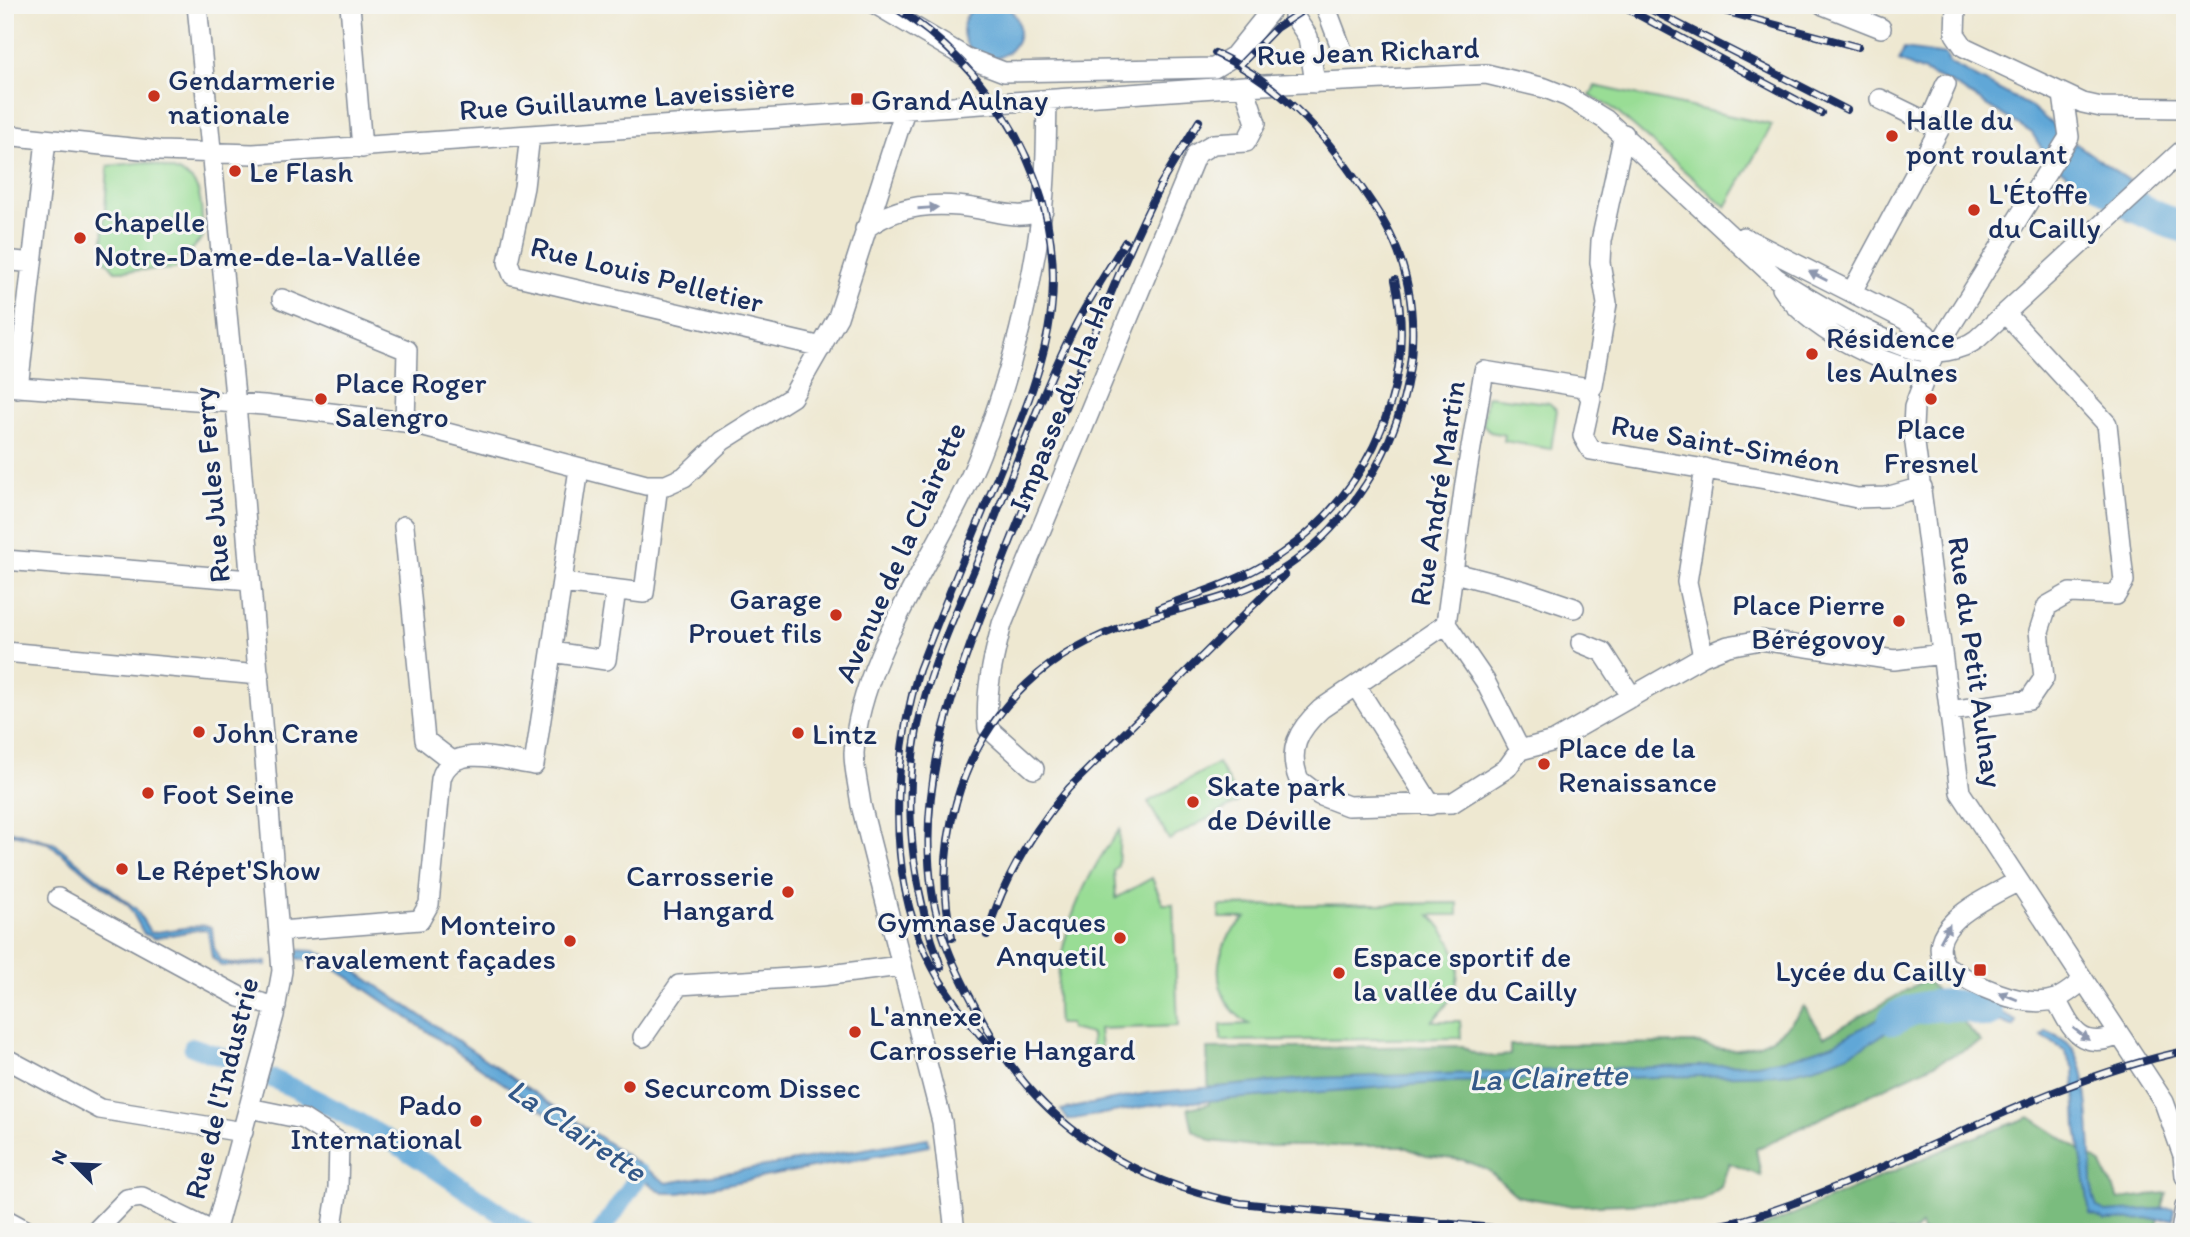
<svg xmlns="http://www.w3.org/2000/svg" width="2190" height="1237" viewBox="0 0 2190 1237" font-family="Itim,sans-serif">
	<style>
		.green { fill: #99dd95; stroke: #5a867a; stroke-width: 2 }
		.forest { fill: #7abc7e; stroke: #4a766e; stroke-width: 2 }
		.water { fill: #61a7d7; stroke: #3e6b9a; stroke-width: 2 }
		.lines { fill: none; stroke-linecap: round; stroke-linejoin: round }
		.canal { stroke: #61a7d7; stroke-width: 19 }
		.river { stroke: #61a7d7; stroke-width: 32 }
		.minor-casing { stroke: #848c98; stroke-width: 22 }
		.minor { stroke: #fff; stroke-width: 19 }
		.rail-casing { stroke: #1b2f5e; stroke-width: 8 }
		.rail { stroke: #f6f6f2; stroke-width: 5; stroke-dasharray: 16; stroke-linecap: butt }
		.oneway { fill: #8d97ae }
		.poi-dot { fill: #c8321e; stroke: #f6f6f2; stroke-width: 2.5 }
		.labels { text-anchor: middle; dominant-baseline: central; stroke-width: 6; stroke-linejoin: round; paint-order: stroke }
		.street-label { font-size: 30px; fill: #1b2f5e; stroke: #f6f6f2 }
		.poi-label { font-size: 30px; fill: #1b2f5e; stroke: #f6f6f2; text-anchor: start }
		.water-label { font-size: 32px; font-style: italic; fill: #345988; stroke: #f6f6f2 }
	</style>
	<rect width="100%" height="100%" fill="#f6f6f2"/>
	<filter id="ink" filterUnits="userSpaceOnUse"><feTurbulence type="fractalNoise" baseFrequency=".0143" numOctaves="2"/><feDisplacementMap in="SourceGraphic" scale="14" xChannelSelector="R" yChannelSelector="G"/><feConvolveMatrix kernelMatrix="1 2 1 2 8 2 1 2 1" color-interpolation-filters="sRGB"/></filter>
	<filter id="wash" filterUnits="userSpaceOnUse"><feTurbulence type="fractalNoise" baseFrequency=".00686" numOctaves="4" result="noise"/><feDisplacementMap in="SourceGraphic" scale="28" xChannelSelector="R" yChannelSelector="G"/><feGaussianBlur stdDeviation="1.57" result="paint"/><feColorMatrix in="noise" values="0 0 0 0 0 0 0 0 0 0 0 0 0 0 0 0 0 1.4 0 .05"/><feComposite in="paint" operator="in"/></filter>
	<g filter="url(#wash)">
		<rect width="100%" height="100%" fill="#eee8d1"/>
		<path class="green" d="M1595 86 1772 125 1726 207 1610 106 1590 96Z
			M145 162C202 177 200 179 203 237L175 269 115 271 102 256 108 166Z
			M1487 396 1549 403 1557 410 1551 449 1504 441 1505 435 1490 432 1483 424Z
			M1218 763 1239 801 1169 840 1148 802Z
			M1120 829 1118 866 1114 871 1116 898 1152 878 1163 904H1173L1178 1026 1099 1029 1101 1049H1092L1091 1034 1070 1029 1069 1024H1058C1051 953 1078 885 1120 829Z
			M1458 903V915H1430C1465 951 1469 985 1432 1021H1460L1461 1038 1221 1041V1025L1249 1024C1208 999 1210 945 1246 918H1219V906Z"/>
		<path class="forest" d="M1926 979 1981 1042 1756 1149 1761 1176 1729 1163 1721 1187 1701 1201 1573 1206 1517 1196 1488 1170 1463 1160 1426 1156 1402 1146H1254L1212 1141 1193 1130 1188 1108 1209 1104 1207 1049 1463 1046C1476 1059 1493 1056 1510 1055V1045L1697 1043C1741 1059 1779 1044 1804 1006L1824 1037Z
			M2030 1117 2100 1163 2119 1199 2167 1193 2155 1232H1922L1920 1225 1914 1232H1752L1964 1141Z"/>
		<path class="water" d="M963 30a28 28 0 1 1 56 0a28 28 0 1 1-56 0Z
			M1904 49 1946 55 1949 63 2032 107 2061 132 2048 159 2032 133 1954 85 1899 61Z
			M2075 143 2130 181 2106 203 2059 168Z
			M2151 199 2161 207 2185 213V236L2127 220Z
			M5 829 54 843 136 909 151 933 204 925 212 928 214 947 220 960 231 964 267 962V965L221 966 212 957 208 931 202 929 155 938 144 934 129 906 48 843 5 832Z
			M294 950 314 951 342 962 667 1183 928 1138 929 1146 679 1193H663L332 966 296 958Z
			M1969 995 2016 1021 2014 1027C1984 1015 1952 1001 1920 1007 1910 1009 1887 1032 1876 1039 1848 1057 1813 1069 1780 1074L1450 1082 1154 1105 1068 1120 1061 1110 1148 1093 1315 1078 1757 1064 1794 1057 1833 1044 1912 999 1947 1001Z
			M2046 1031C2056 1036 2066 1039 2073 1049 2092 1075 2090 1161 2093 1196L2097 1207 2105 1212 2174 1208V1219L2105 1220 2090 1214 2077 1127 2074 1069 2064 1050 2042 1036Z"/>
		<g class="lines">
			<path class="canal" d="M193 1047 225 1058
				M273 1079C365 1119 445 1175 527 1232
				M601 1232 640 1174"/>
			<path class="river" d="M2082 168C2113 193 2145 217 2185 227
				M1894 1019C1918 1002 1961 1002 1987 1012"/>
		</g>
	</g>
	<g filter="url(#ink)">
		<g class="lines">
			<defs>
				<path id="minor" d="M197 5 239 437 282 971 274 1015 215 1232
					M350 5 362 148
					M877 5 965 57 1004 72 1214 68 1234 56 1275 5
					M1325 5 1342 50
					M1823 5 1881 28
					M1956 5 1955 34 1964 47 2083 103 2101 107 2185 108
					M1294 16 1308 37 1315 83
					M2063 95 2069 137 1935 351 1914 407 1913 428 1960 792 2164 1102 2183 1155 2185 1176
					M1880 99 1929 123
					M1624 134 1601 241 1600 262 1607 304 1593 386 1588 393 1591 399 1583 436 1591 450 1783 482 1857 498 1886 497 1922 487
					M5 135 160 151 253 154 1244 86 1486 74 1545 88 1568 97 1606 120 1776 278C1809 300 1877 340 1915 350 1934 355 1961 351 1977 339L2185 148
					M530 135 524 187 508 262 513 275 822 347
					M865 229C897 204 940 202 979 209 1002 213 1022 220 1043 210
					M1743 237 1904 319 1926 334 1935 351
					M5 260 32 263
					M1856 284 1940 128 1929 123 1946 84
					M1782 288C1807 328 1879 364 1925 372
					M282 299 407 350 405 422
					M5 386 264 405 405 422 646 485H666L684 477 722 441 792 397 838 317 905 110
					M18 388 46 140
					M404 526 425 740 451 760
					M5 560 250 580
					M1455 573 1524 591 1574 608
					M562 583 644 593 658 485
					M1446 624 1321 709C1298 730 1287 750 1299 780L1319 795 1348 806 1452 803 1507 768 1520 750 1554 741 1703 656 1728 646 1761 640 1894 660 1942 654
					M1581 643 1603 652 1632 697
					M5 652 259 675
					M552 652 606 660 616 590
					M1703 656 1687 582 1705 468
					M1356 686 1431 805
					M1949 711 2029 700 2044 678 2039 631 2047 606 2070 593 2116 595 2124 581 2107 424 2005 313
					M1520 750 1485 681 1446 624 1465 483 1484 371 1583 387 1588 393
					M1034 769 988 728C985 692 993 659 1002 624L1196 154 1213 144 1246 142 1256 123 1244 86
					M2018 881C1993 896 1919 925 1946 966 1971 984 2024 1010 2055 999 2065 996 2074 987 2083 981
					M58 898 240 997 276 1007
					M280 931 420 920 429 904 441 779C451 741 506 761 534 765L579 469
					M2056 999C2072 1031 2081 1051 2120 1035
					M643 1037 679 985 822 976 900 966
					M5 1058 100 1109 243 1132
					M249 1108 303 1119 339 1142 338 1188 331 1232
					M5 1219 29 1232
					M95 1232 127 1199 142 1197 214 1232
					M955 1232 942 1122 861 805C859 789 854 770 854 753 859 655 945 545 981 452 1011 375 1031 293 1042 211 1047 175 1046 137 1047 100
					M2181 1232 2185 1207"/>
			</defs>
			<use href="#minor" class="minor-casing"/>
			<use href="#minor" class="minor"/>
			<defs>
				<path id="rail" d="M891 5C995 69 1066 187 1051 312 1044 370 1019 425 997 478 970 542 944 605 919 670 893 754 887 873 926 954 942 989 965 1017 990 1047
					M1620 5 1821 113
					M1642 5 1847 110
					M1720 10 1858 47
					M1239 66 1276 28 1311 5
					M1164 179C1120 262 1088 352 1052 439 1030 492 1009 545 988 598 951 692 917 788 932 891 939 941 965 989 990 1033 1044 1128 1133 1182 1240 1203L1535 1232
					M1160 185 1199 121
					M1159 608C1192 595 1228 585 1258 568 1358 514 1421 393 1395 280
					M987 935C1003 879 1032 832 1069 788L1284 575
					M952 938C932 847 959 748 1027 684 1057 655 1096 635 1136 622 1188 604 1241 599 1288 566 1386 498 1444 357 1394 242 1382 215 1363 190 1346 166 1312 120 1268 77 1215 53
					M941 967C915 898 904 822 914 748 923 680 955 616 981 553 1011 479 1038 400 1074 328 1089 299 1108 270 1125 242
					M1678 1232C1700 1228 1724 1225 1746 1219 1896 1174 2030 1084 2185 1051"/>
			</defs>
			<use href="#rail" class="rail-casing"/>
			<use href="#rail" class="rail"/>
		</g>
		<defs><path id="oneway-solid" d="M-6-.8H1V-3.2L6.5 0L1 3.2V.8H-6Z" transform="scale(1.75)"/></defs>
		<g class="oneway">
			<use href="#oneway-solid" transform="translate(928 208) rotate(-4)"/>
			<use href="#oneway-solid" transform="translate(1818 276) rotate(-153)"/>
			<use href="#oneway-solid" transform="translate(1945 933) rotate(-62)"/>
			<use href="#oneway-solid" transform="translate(2008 996) rotate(-158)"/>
			<use href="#oneway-solid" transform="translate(2081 1034) rotate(38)"/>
		</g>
	</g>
	<g class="poi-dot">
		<circle cx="154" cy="96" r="7"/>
		<rect x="850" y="92" width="14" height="14" rx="3.5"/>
		<circle cx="1892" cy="136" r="7"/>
		<circle cx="235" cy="171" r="7"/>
		<circle cx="1974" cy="210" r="7"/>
		<circle cx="80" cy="238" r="7"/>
		<circle cx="1812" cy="354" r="7"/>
		<circle cx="321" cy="399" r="7"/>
		<circle cx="1931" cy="399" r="7"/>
		<circle cx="836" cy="615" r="7"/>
		<circle cx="1899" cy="621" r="7"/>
		<circle cx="199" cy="732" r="7"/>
		<circle cx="798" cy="733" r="7"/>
		<circle cx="1544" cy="764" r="7"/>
		<circle cx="148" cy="793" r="7"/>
		<circle cx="1193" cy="802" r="7"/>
		<circle cx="122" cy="869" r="7"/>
		<circle cx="788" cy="892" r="7"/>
		<circle cx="1120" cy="938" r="7"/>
		<circle cx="570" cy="941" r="7"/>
		<rect x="1973" y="963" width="14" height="14" rx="3.5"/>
		<circle cx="1339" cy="973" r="7"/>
		<circle cx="855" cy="1032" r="7"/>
		<circle cx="630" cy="1087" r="7"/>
		<circle cx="476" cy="1121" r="7"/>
	</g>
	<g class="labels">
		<g class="street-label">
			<text transform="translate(1368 51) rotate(-2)">Rue Jean Richard</text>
			<text transform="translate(627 98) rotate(-4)">Rue Guillaume Laveissière</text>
			<text transform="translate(647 274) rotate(14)">Rue Louis Pelletier</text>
			<text transform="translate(1061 402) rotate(-68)">Impasse du Ha Ha</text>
			<text transform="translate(1726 444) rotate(10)">Rue Saint-Siméon</text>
			<text transform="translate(211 485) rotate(-95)">Rue Jules Ferry</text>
			<text transform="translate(1437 493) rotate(-81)">Rue André Martin</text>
			<text transform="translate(900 552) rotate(-66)">Avenue de la Clairette</text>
			<text transform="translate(1976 662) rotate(82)">Rue du Petit Aulnay</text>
			<text transform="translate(221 1088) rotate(-76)">Rue de l'Industrie</text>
		</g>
		<g class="poi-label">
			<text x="168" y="79">Gendarmerie<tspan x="168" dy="34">nationale</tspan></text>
			<text x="871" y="99">Grand Aulnay</text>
			<text x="1906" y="119">Halle du<tspan x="1906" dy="34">pont roulant</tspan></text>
			<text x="249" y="171">Le Flash</text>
			<text x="1988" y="193">L'Étoffe<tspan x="1988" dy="34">du Cailly</tspan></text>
			<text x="94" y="221">Chapelle<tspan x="94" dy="34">Notre-Dame-de-la-Vallée</tspan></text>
			<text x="1826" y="337">Résidence<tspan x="1826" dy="34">les Aulnes</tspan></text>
			<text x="335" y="382">Place Roger<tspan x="335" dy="34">Salengro</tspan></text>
			<text x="1931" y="428" text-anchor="middle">Place<tspan x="1931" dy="34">Fresnel</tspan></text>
			<text x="822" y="598" text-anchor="end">Garage<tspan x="822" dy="34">Prouet fils</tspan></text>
			<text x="1885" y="604" text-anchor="end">Place Pierre<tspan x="1885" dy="34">Bérégovoy</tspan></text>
			<text x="213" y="732">John Crane</text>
			<text x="812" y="733">Lintz</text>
			<text x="1558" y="747">Place de la<tspan x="1558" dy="34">Renaissance</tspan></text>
			<text x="1207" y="785">Skate park<tspan x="1207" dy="34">de Déville</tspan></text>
			<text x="162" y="793">Foot Seine</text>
			<text x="136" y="869">Le Répet'Show</text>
			<text x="774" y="875" text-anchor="end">Carrosserie<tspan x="774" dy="34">Hangard</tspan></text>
			<text x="1106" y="921" text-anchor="end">Gymnase Jacques<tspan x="1106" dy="34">Anquetil</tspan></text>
			<text x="556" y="924" text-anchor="end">Monteiro<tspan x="556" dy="34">ravalement façades</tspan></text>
			<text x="1353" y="956">Espace sportif de<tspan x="1353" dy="34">la vallée du Cailly</tspan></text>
			<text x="1966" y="970" text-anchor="end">Lycée du Cailly</text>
			<text x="869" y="1015">L'annexe<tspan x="869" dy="34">Carrosserie Hangard</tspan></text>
			<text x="644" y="1087">Securcom Dissec</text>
			<text x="462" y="1104" text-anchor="end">Pado<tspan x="462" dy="34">International</tspan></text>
		</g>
		<g class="water-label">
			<text transform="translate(1548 1077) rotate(-2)">La Clairette</text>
			<text transform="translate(577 1130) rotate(34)">La Clairette</text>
		</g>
	</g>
	<rect width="2190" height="1237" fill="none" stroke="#f6f6f2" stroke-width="28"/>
	<g transform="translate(74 1164) rotate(294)" stroke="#f6f6f2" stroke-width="5" paint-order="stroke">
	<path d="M0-5L12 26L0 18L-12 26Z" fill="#1b2f5e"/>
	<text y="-10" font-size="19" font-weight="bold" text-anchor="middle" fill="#1b2f5e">N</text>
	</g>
</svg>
